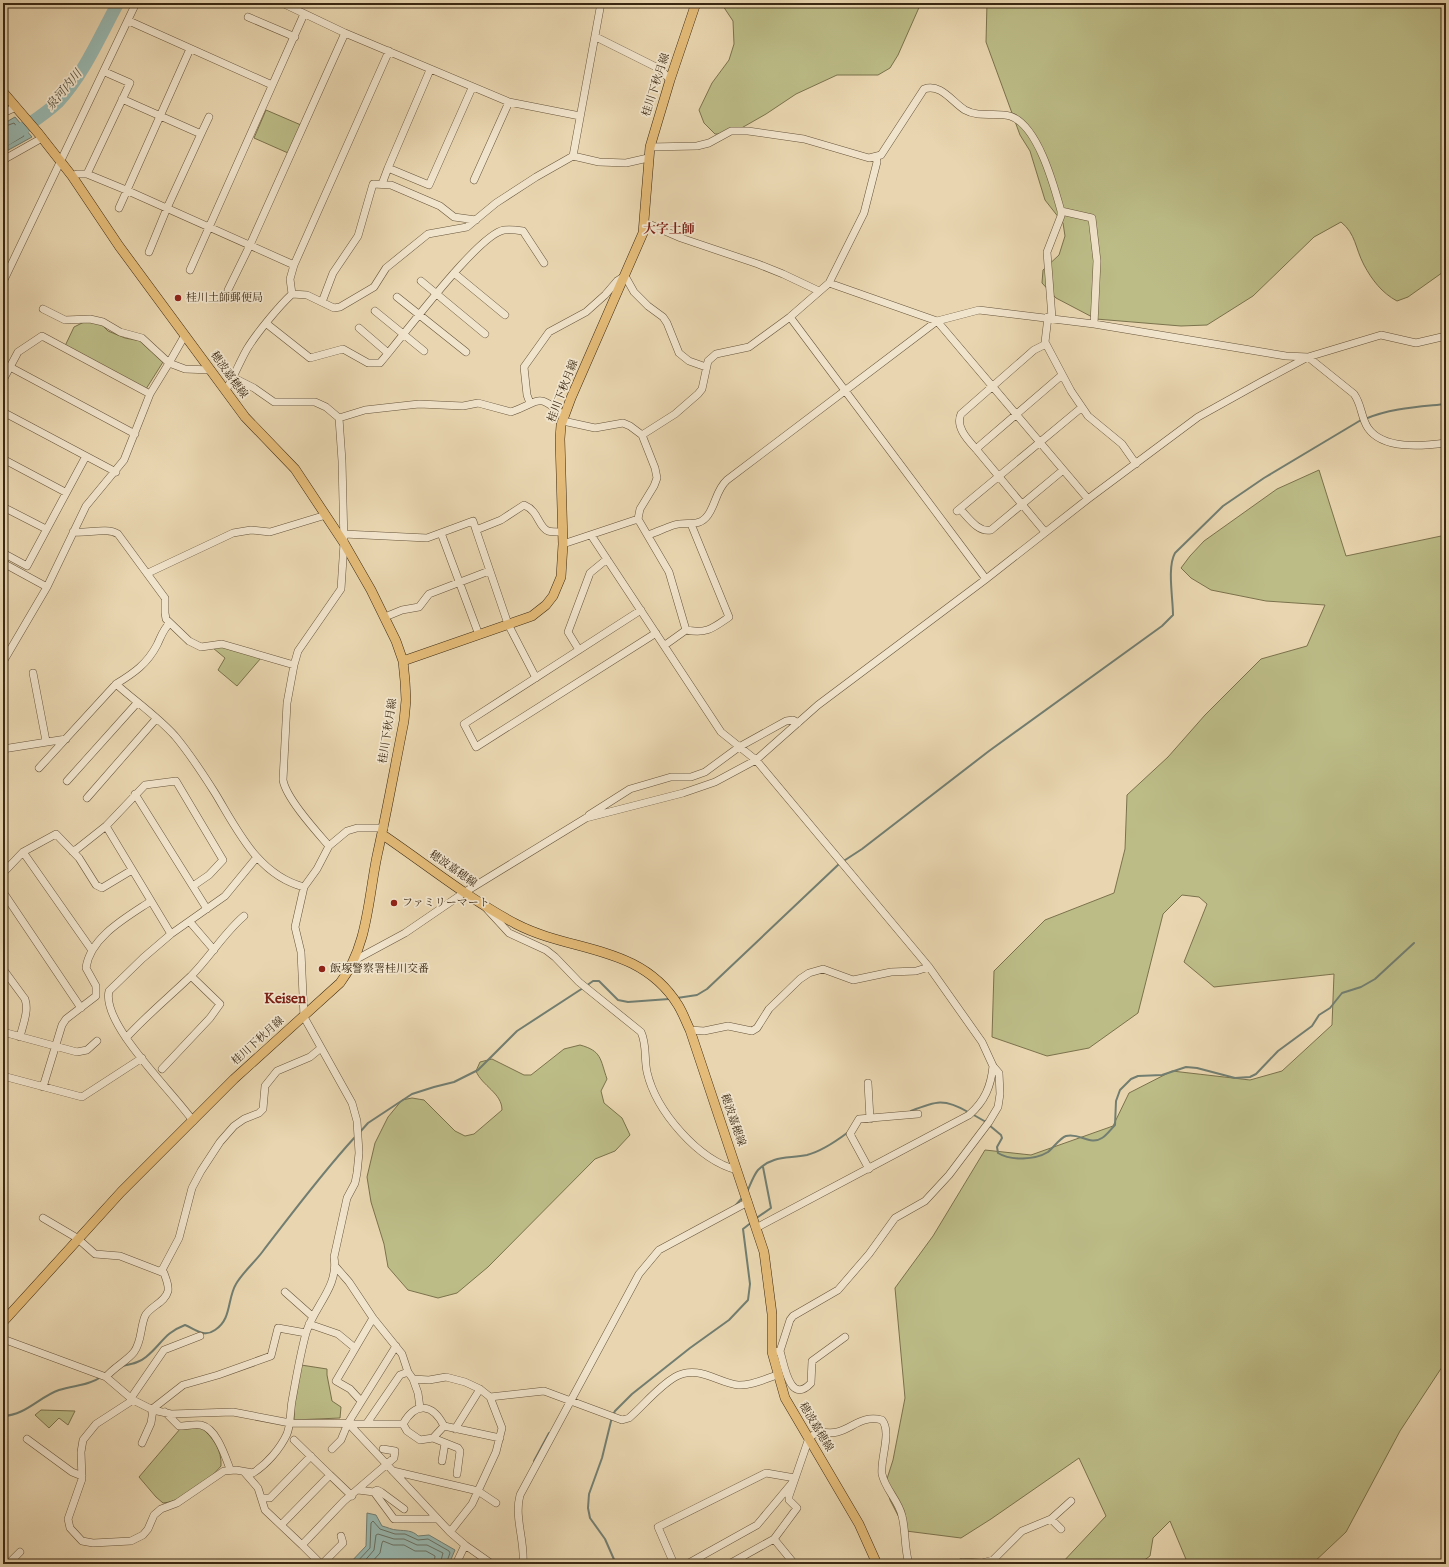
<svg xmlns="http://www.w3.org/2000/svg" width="1449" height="1567" viewBox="0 0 1449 1567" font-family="'IM FELL English','Noto Serif JP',serif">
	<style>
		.green { fill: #bcbc87; stroke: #7b724c }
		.water { fill: #98b8b1; stroke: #727e71 }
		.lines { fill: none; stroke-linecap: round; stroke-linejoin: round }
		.shore { stroke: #697062; stroke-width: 1 }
		.stream { stroke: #727e71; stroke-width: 2 }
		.river { stroke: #98b8b1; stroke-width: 13 }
		.minor-casing { stroke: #66543a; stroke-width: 8 }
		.major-casing { stroke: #3a2812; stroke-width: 10 }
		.minor { stroke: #f1e4cc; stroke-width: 7 }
		.major { stroke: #e4bb78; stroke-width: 9 }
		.poi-dot { fill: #8f2418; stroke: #f1e4cc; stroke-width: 1.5 }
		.labels { text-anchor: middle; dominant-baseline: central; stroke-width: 3.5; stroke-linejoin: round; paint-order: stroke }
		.street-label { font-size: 11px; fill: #3a2812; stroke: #f1e4cc }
		.poi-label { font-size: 11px; fill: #3a2812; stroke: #f1e4cc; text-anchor: start }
		.water-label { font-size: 12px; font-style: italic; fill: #524c3a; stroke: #f1e4cc }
		.quarter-label { font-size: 13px; font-weight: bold; fill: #7a1f14; stroke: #f1e4cc }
		.district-label { font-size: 15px; font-weight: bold; fill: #7a1f14; stroke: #f1e4cc }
	</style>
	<rect width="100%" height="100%" fill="#e9d6b0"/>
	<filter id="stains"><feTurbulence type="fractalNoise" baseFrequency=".005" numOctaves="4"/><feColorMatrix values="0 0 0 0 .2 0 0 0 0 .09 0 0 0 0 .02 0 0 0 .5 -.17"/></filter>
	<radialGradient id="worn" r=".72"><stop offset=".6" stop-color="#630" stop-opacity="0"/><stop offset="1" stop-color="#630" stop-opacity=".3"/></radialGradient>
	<path class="green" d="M721 3H921L898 55 890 68 878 75H837L796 94 766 114 731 134H715L704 123 699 110 712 83 729 60 734 44 733 21Z
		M987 3H1446V270L1408 297 1397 301C1382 293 1372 280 1364 265 1355 248 1356 234 1341 222L1314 237 1253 296 1207 325 1181 326 1096 319 1056 298 1042 283 1043 270 1059 255 1065 236 1063 223 1045 200 1030 151 1020 135 986 42Z
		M266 110 301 125 288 153 254 138Z
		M84 322 100 323 108 331 125 338 140 341 163 362 146 389 65 346 74 327Z
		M1319 470 1346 556 1446 535V1361L1400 1431 1346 1532 1312 1564H1188L1170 1521 1153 1538 1150 1556 1139 1564H1061L1106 1516 1079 1458 991 1519 961 1538 906 1531 890 1500 886 1482 893 1460 905 1398 895 1288 933 1236 985 1150 1031 1155 1113 1126 1129 1093 1172 1071 1250 1080 1282 1071 1332 1025 1334 974 1214 987 1184 962 1207 904 1199 897 1182 895 1163 914 1138 1013 1089 1048 1047 1056 992 1037 994 971 1045 920 1114 893 1125 849 1127 795 1168 757 1205 715 1261 659 1307 646 1325 605 1266 601 1211 590 1191 578 1181 568 1190 556 1204 541 1277 489Z
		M222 647 261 658 237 686 218 670 225 658 213 648Z
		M580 1045C602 1051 600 1059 607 1079L601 1091 604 1103 622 1118 630 1135 615 1151 595 1159 488 1267 457 1293 438 1298 408 1290 388 1267 384 1244 371 1202 367 1177 375 1143 388 1117 402 1100 412 1098 424 1100 455 1131 465 1136 474 1134 502 1110C502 1093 482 1086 476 1071L480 1062 492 1059 524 1075H531L564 1049Z
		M301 1365 327 1369V1375L332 1401 341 1407 340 1418 294 1420V1404Z
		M41 1410 75 1411 68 1425 59 1418 49 1428 35 1415Z
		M202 1428C213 1438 222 1450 221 1466 207 1482 185 1501 163 1503L156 1497 139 1477 180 1429Z"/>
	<path class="water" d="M15 117 32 137 3 153V124Z
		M367 1513 376 1515 382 1526C387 1527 392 1530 397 1530 406 1531 412 1530 418 1536L429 1535 455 1550 449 1564H349L366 1546Z"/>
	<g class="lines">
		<path class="shore" d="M3 127 14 123 24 136 3 148
			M355 1564 370 1548 371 1523 373 1521 380 1529 395 1534H405L418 1540 428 1539 449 1551 450 1553 446 1564
			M362 1564 374 1550 376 1535 378 1534 394 1539H404L417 1545H427L443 1553 440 1564
			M370 1564 380 1553 382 1543 383 1541 393 1545H404L415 1551H426L435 1556 434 1564"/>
		<path class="stream" d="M1365 419C1391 408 1418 407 1446 404
			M586 986 593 981H599L618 1000 628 1002 669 999
			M677 998 697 995 707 989 839 864 862 849 989 751 1162 626 1173 615C1173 598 1167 567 1175 553L1223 506 1264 478 1361 420
			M911 1111C936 1101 944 1098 968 1112
			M972 1114 986 1122
			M989 1125 1001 1135 1002 1138 997 1147 998 1153C1011 1161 1035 1160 1048 1152 1054 1147 1060 1138 1066 1136 1079 1132 1090 1146 1102 1138 1107 1135 1111 1129 1115 1125L1116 1101 1120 1090 1131 1079 1138 1076 1162 1075 1186 1067 1197 1068 1235 1078 1250 1077 1256 1074 1278 1051 1312 1026 1319 1015 1330 1008 1342 993 1361 987 1375 979 1414 943
			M360 1132 368 1123 412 1094 434 1087 454 1082 478 1070 517 1031 583 988
			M747 1192C750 1186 753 1176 758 1170 773 1155 788 1159 807 1155 822 1151 835 1142 847 1133
			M735 1206 743 1197
			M755 1219 771 1208 763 1167
			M122 1366C131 1364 139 1363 146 1357 162 1344 164 1333 185 1325 195 1329 204 1338 215 1330 232 1319 227 1299 236 1284 243 1272 255 1262 263 1251 293 1212 322 1173 355 1137
			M3 1416C26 1415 39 1397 59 1390 74 1385 88 1386 101 1377
			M534 1461 549 1433
			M616 1564 605 1539 590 1518 588 1508 589 1494 602 1458 612 1417 615 1411 632 1394 690 1348 729 1320 748 1300 750 1284 743 1229 752 1222"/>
		<path class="river" d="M3 141C22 129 42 117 58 102 84 74 100 36 118 3"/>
		<defs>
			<path id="minor" d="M282 3 345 33 509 102 580 116
				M687 3 695 7
				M248 17 295 37
				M129 21 272 85
				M596 37 656 67 663 72 670 80
				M430 70 388 168 429 185 472 88
				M122 99 201 134 167 208 149 252
				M3 113 16 107
				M201 134 209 117
				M650 147 697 146 709 143 731 131H748L804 139 869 158 881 155 924 89C941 83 952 102 965 110 979 118 996 112 1010 116 1038 125 1054 186 1061 211V216L1047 252 1052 318
				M573 156 601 3
				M3 160 42 138
				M87 174 130 83 105 72
				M72 176 77 174H87L126 190 294 265
				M474 180 509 102
				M382 184 388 168
				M119 208 190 49
				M1061 211 1092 218 1097 261 1094 324
				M645 224 651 225 681 238 758 264 783 274 819 291
				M190 270 304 14
				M454 273 505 315
				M421 281 485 334
				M3 282 136 3
				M829 283 937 321 1088 499
				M228 290 250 245 345 33
				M292 294 290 279 294 265 389 51
				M397 297 466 352
				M322 302 333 273 358 236 373 184 391 185 440 206 454 217 476 220
				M43 309 65 320 90 319 103 322 120 332 142 338 169 363 185 335
				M375 311 424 351
				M790 317 986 579
				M1048 317 1045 342 1071 391 1088 416 1122 444 1136 464
				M267 324 310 358 343 349 368 363H380C402 338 478 234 504 230 510 229 517 230 523 231L544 263
				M359 328 388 353
				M10 367 18 352 42 336 150 394
				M234 378 254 388 274 402H315L326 407 339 418 342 461 344 543 341 589 298 651 294 665 287 703 283 780C286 798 316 831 329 846
				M3 380 10 367 135 434
				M226 390C234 377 239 363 247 349 256 334 279 306 292 294L307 295 334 308 340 307 374 287 386 268 428 234 467 227 496 203 536 177 573 156 599 162 626 163 648 158
				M530 403 527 395 524 367 549 332 586 312 605 295 617 281 625 276 634 292 648 306 663 317 667 323 679 353 689 361 706 367
				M3 412 116 472
				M339 418 365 410 419 404 463 406 478 403 511 412C541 402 536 391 564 416
				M563 421 595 428 623 423 630 426 642 435 655 468 657 478 654 486 640 509 638 519 669 572 686 630 665 645
				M642 435 675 414 698 394 702 389 708 361 716 354 749 347 790 317 829 283 864 213 877 162 876 157
				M976 449C968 440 955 427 961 414L1034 350 1046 344
				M3 459 65 492
				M3 507 46 529
				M960 509C968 517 978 533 991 530L1062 471
				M957 511 1081 408
				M476 530 508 624 536 678
				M73 532C87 534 106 527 118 534L165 598V613L166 619 189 641 201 647 222 644 294 665
				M1045 532 976 449 1062 375
				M441 533 479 635
				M344 534 427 538 473 521 476 530 501 520 524 505C539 511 538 527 548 531 552 532 558 532 561 532
				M591 535 721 732 756 760 929 967 982 1042 993 1066 999 1073 1000 1094 998 1107 989 1122 949 1175 925 1201 895 1218 869 1254 838 1290 793 1316 790 1320 780 1351 772 1352
				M648 535C657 532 665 528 674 525 687 521 699 528 708 515 716 504 716 490 727 480L937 321 979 310 1094 324 1286 356 1308 357 1354 394C1362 405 1361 418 1368 428 1383 450 1423 446 1446 443
				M563 544 638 519
				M3 553 27 566 86 456
				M3 563 47 587
				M148 573 233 533 251 530 270 532 326 515
				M641 610 464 724 476 747 656 633
				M385 617 402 610 419 607 429 594 489 571
				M686 630C707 634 713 628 729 617L691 524
				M579 650 568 632 590 573 607 559
				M3 662 47 587 86 506 124 460 150 394 169 363 185 369 211 370
				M33 673 46 741
				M116 684C134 673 147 664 157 645 161 637 163 629 170 623
				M3 749 66 739
				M39 768 116 684C135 701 158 717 175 736 190 754 203 774 215 793 238 831 258 875 304 887
				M67 781 137 703
				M135 794 207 909
				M87 798 156 719
				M589 815 630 789 671 777H691L705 772 739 747 786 721 793 720 798 723
				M106 826 171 934
				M72 851 77 849 106 826 145 785 176 781 223 860 209 875 193 886
				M23 852 91 949
				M3 873 23 852 56 834 79 858 96 885 102 888 132 870
				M3 892 81 1008
				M486 908 509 933 546 950 555 957 579 982 641 1032C647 1045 644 1058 647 1072 656 1111 698 1160 737 1170
				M190 922 214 950
				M355 960 405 933 465 892 586 818 683 793 715 782 756 760 818 705 986 579 1088 499 1198 417 1261 382 1308 357 1381 335 1416 343 1446 336
				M3 969 25 999C29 1011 23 1024 20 1037
				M690 1030 704 1031 728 1026 752 1031 757 1028 769 1009 800 979 809 973 823 969 853 980 891 972 916 971 929 967
				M3 1032 77 1052 87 1050 97 1041
				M126 1038C146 1016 169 997 191 976 210 957 224 933 244 916
				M162 1069 210 1018 220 1004 191 976
				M3 1076 82 1097 142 1058
				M868 1083 870 1119
				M43 1087 62 1025 66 1019 96 996V986L86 968C90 937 127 917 151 901
				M193 1121C173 1092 101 1024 109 991L143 958 171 934 225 896 257 857
				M869 1169 850 1134 859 1119 918 1114
				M43 1218 77 1238 95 1254 120 1256 164 1273C166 1279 169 1285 168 1291 165 1303 150 1306 145 1316 140 1328 142 1341 134 1352 127 1361 114 1367 106 1377
				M756 1228 969 1115C985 1101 991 1086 993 1066
				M335 1266 349 1282 373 1318 402 1354 408 1372 413 1379 429 1380 446 1377 465 1382 480 1389 490 1397 502 1428 496 1452 472 1504 450 1532
				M161 1272 179 1238 192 1188 201 1171 220 1142 234 1126 244 1119 259 1113 263 1109 265 1086 277 1071 310 1057 321 1048
				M285 1292 312 1316
				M309 1324 338 1334 355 1348
				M3 1339 106 1377 133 1400 153 1410 171 1414 233 1412 290 1423 403 1424 407 1431 420 1440 433 1438 444 1426 500 1438
				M780 1351C784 1364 790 1406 811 1383L812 1361 845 1337
				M413 1379 418 1393 420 1408
				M490 1397 544 1391 622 1420 629 1418C644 1405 658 1387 675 1377 698 1364 718 1383 738 1385 751 1386 765 1379 777 1375
				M131 1398 164 1350 200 1336
				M133 1400 96 1424 83 1440 81 1452 82 1479 68 1519 70 1528 82 1541 93 1543 131 1541 143 1535 148 1529 154 1515 161 1509 177 1503 224 1471 236 1470 253 1473C267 1464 280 1449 287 1434 291 1424 290 1412 292 1401 296 1379 300 1355 306 1333 314 1306 339 1287 334 1257L347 1198 355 1183 357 1173 359 1153 357 1121 352 1103 304 1017 301 952 295 927 304 887 317 869 329 846 347 831 357 828H384
				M361 1401 350 1389 336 1381 373 1318
				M151 1410 183 1385 218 1375 271 1356 278 1328 306 1333
				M165 1412 179 1426C185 1426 194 1424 201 1425 217 1429 225 1456 230 1469
				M348 1423 450 1532 465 1545 456 1564
				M367 1423 400 1375 408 1372
				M403 1424C416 1401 433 1404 444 1426
				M455 1429 480 1389
				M433 1438 458 1448 460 1451 457 1474
				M27 1439 72 1472 82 1476
				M294 1440 330 1475
				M142 1443 151 1423 153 1410
				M332 1449 341 1440 348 1423 396 1346
				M442 1461 445 1443
				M393 1471 478 1491 496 1503
				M245 1473 258 1488 265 1510 302 1545 344 1501 394 1458 395 1451 383 1449
				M358 1490 374 1492 394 1519H437
				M374 1492 377 1490 381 1492 404 1509
				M262 1498H270L311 1456
				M1051 1519 1061 1529
				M281 1525 330 1475 352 1496
				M774 1539 792 1561
				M302 1545 321 1564
				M465 1545 492 1564
				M8 1564 20 1552
				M322 1564 343 1543 341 1536
				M523 1564C525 1540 514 1518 520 1495L639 1274 659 1250 748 1202
				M674 1564 658 1527 766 1473 795 1478
				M687 1564 757 1525 792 1483
				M729 1564 774 1539 797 1508 789 1500V1496L809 1438 819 1431C847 1440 855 1413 882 1420 892 1432 880 1459 882 1474 885 1489 899 1501 902 1516 906 1531 904 1547 909 1564
				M959 1564 962 1562 982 1563 993 1560 1022 1531 1051 1519 1071 1501"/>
			<path id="major" d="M3 92 39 134 72 176 119 246 245 417 295 469 344 543 371 590 396 641 403 661 405 681 406 700 404 721C395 766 387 811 377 856 368 899 368 946 340 983L234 1079 121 1192 3 1322
				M403 661 532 616 546 605 553 596 561 577 563 544 560 439 561 425 571 398 643 233 650 147 670 80 696 3
				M383 835C427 865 469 899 516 924 572 953 640 944 678 1005 683 1013 686 1022 690 1030L764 1252 772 1314V1352L785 1398 859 1524 877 1564"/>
		</defs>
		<use href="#minor" class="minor-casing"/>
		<use href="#major" class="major-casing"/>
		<use href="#minor" class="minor"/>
		<use href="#major" class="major"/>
	</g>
	<g class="poi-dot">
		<circle cx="178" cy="298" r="4"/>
		<circle cx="394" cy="903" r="4"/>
		<circle cx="322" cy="969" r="4"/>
	</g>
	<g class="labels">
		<g class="street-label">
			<text transform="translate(656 85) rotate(-72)">桂川下秋月線</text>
			<text transform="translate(229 375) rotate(54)">穂波嘉穂線</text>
			<text transform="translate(563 391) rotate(-69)">桂川下秋月線</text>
			<text transform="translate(388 731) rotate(-81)">桂川下秋月線</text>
			<text transform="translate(453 869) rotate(35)">穂波嘉穂線</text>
			<text transform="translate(258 1041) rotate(-42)">桂川下秋月線</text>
			<text transform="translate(733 1120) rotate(71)">穂波嘉穂線</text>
			<text transform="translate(816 1427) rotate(59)">穂波嘉穂線</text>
		</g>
		<g class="poi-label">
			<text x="186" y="298">桂川土師郵便局</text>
			<text x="402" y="903">ファミリーマート</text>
			<text x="330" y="969">飯塚警察署桂川交番</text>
		</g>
		<g class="water-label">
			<text transform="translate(64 90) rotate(-50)">泉河内川</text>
		</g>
		<g class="quarter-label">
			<text x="669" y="229">大字土師</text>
		</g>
		<g class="district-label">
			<text x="285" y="998">Keisen</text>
		</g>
	</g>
	<rect width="1449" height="1567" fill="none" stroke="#e9d6b0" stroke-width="16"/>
	<rect x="4" y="4" width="1441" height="1559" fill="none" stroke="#3a2812" stroke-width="2"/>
	<rect x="8" y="8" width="1433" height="1551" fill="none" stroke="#3a2812"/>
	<rect width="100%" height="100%" filter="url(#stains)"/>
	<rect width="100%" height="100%" fill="url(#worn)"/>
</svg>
